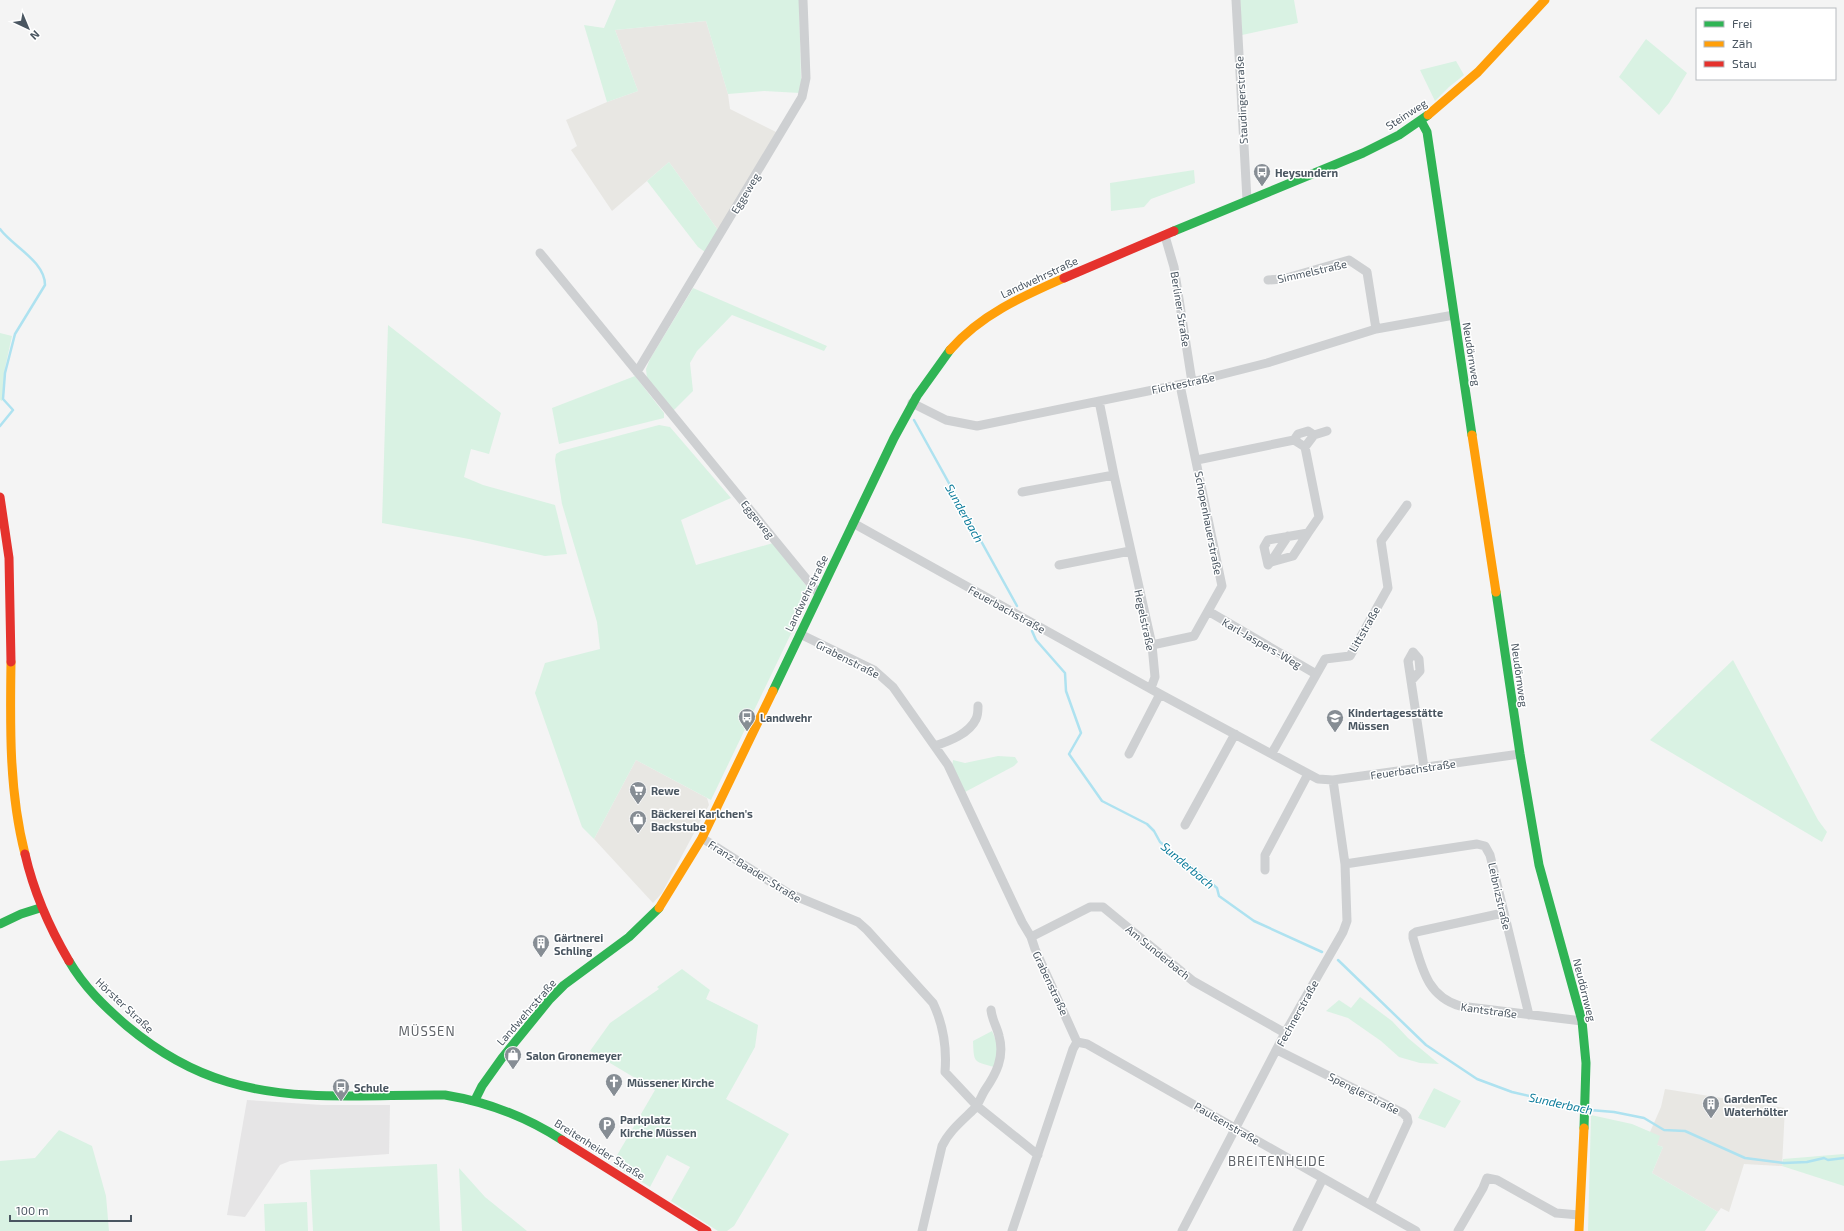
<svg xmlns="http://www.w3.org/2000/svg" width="1844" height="1231" viewBox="0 0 1844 1231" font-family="'Exo 2',sans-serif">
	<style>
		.commercial { fill: #e8e7e3 }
		.education { fill: #e6e5e6 }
		.green { fill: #d9f2e3 }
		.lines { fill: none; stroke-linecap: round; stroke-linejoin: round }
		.stream { stroke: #aee2f0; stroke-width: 2.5 }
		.street { stroke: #ced0d2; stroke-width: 9 }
		.fast { stroke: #30b455; stroke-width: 9 }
		.slow { stroke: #ff9f0a; stroke-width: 9 }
		.jam { stroke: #e5322d; stroke-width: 9 }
		.labels { text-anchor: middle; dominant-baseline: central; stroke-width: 3; stroke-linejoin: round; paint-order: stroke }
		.street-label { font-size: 11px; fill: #4a5661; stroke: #fff }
		.poi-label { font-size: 11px; font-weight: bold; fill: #4a5661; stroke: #fff; text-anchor: start }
		.water-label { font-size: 12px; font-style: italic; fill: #0c7c9b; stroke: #fff }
		.quarter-label { font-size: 13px; letter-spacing: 1px; fill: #5f6368; stroke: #fff }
	</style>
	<rect width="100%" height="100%" fill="#f4f4f4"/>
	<path class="commercial" d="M706 21 728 94 730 109 778 133 718 230 669 162 612 211 571 150 577 146 566 120 607 102 638 91 615 30Z
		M636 760 707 798 709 805 662 893 653 903 594 839Z
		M1665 1089 1785 1108 1782 1166 1744 1164 1729 1212 1721 1208 1718 1212 1652 1173 1663 1147 1657 1145 1650 1132 1661 1107Z"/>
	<path class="education" d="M247 1100 322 1105H390L389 1154 290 1161 280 1165 245 1217 227 1215Z"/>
	<path class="green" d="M616 0H799L801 80 800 93 764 91 728 94 706 21 615 30 638 91 607 102 584 25 604 28Z
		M1240 0H1294L1298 23 1242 35Z
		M1646 39 1687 73 1669 103 1659 115 1619 77Z
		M1456 61 1464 75 1449 87 1435 101 1420 70Z
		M669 162 718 230 705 252 698 247 647 181Z
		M1194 170 1195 183 1151 199 1144 207 1111 211 1110 183Z
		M693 288 827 346 824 351 732 315 697 351 690 363 693 391 673 411 647 378 646 369 650 359Z
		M388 325 501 413 489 454 471 449 464 477 483 485 555 505 567 554 545 556 469 539 382 523Z
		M0 333 12 336 5 368 2 401 0 400Z
		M635 376 664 413V418L559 444 552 408Z
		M659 425 670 427 731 498 681 520 696 565 773 543 811 592 711 800 636 760 594 839 582 827 535 693 545 663 600 649 597 622 562 504 555 460 556 454 561 451Z
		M1733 660 1818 820 1827 832 1822 842 1650 740Z
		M998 756 1015 757 1018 762 1014 766 965 792 952 768 953 760 965 763Z
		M682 969 710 990 706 999 758 1025 755 1047 726 1099 789 1134 734 1226 727 1231H718L671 1201 690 1167 667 1155 650 1187 612 1164 655 1090 590 1051 610 1023 659 989 657 987Z
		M1360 997 1392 1021 1408 1038 1439 1064 1420 1063 1399 1057 1381 1041 1348 1018 1326 1011 1339 1000 1351 1008Z
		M992 1031C998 1044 999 1053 994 1067 973 1061 974 1063 973 1041Z
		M1434 1088 1461 1101 1445 1128 1418 1118Z
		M1591 1115 1632 1124 1660 1136 1657 1145 1663 1147 1652 1173 1718 1212 1705 1231H1588Z
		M59 1130 92 1146 106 1196 109 1231H0V1161L35 1158Z
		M1844 1154V1186L1782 1166 1783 1159Z
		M437 1164 440 1231H313L310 1170Z
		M459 1168 485 1197 527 1231H462Z
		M307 1202 308 1231H265L264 1204Z"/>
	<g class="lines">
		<path class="stream" d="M0 229C12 246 45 261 45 285L15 334 5 373 3 399 13 410 0 426
			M914 420 1017 606
			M1032 631 1036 640 1065 673 1066 691 1081 733 1069 754 1102 801 1147 824 1154 831 1160 842 1202 875 1217 888 1219 896 1254 921 1322 952
			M1338 960 1426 1045 1477 1079 1512 1092 1581 1108
			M1590 1110 1614 1112 1644 1118 1664 1130 1685 1131 1745 1158 1784 1163 1807 1162 1824 1158 1828 1160 1844 1158"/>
		<path class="street" d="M1236 0 1247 200
			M1165 236 1174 267 1192 382
			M540 253 818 593
			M1268 280 1283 279 1349 260 1367 272 1376 329
			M637 372 802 97 806 78 803 0
			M1099 401 1114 475 1152 645 1155 677 1151 688
			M912 403 946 420 977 426 1192 382 1267 363 1376 329 1454 315
			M1294 440 1298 434 1308 431 1314 435
			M1197 460 1294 440 1305 447 1314 435 1327 431
			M1022 492 1114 475
			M853 523 1160 694 1318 779 1333 780 1520 754
			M1268 563 1293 556 1308 533
			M1270 563 1288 536
			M1059 565 1130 551
			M1268 565 1264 547 1268 540 1308 533 1319 517 1305 447
			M1208 611 1316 674
			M800 634 874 670 893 687 948 765 1022 922 1031 937 1035 949 1077 1042
			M1152 645 1194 636 1222 586 1180 385
			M1411 681 1420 671 1419 659 1413 652 1408 661 1424 767
			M935 746C949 741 969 734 976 719 978 715 978 710 978 706
			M1272 753 1325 659 1350 656 1388 588 1381 541 1407 505
			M1129 754 1160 694
			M1185 825 1235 734
			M702 838 788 893 858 922 867 930 933 1003C944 1026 947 1047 945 1072L977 1106 1038 1155
			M1345 864 1477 844 1485 846 1490 855 1529 1015
			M1265 870V855L1308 774
			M1503 913 1416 932 1413 934V938C1422 968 1427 996 1460 1006L1582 1021
			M1031 937 1090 907H1103L1193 981 1285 1033
			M1077 1042 1087 1044 1416 1231
			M1277 1050 1403 1113 1407 1117 1408 1122 1370 1205
			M922 1231 942 1146C949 1131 963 1120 974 1109 979 1104 981 1096 985 1090 996 1074 1005 1057 999 1036 997 1027 992 1020 991 1010
			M1012 1231 1073 1049 1077 1042
			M1182 1231 1285 1033 1343 932 1347 921 1345 864 1333 780
			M1297 1231 1323 1178
			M1458 1231 1483 1188 1487 1178 1497 1180 1556 1213 1579 1215"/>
		<path class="fast" d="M1421 121 1427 132 1472 435
			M1174 231 1363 153 1399 135 1428 115
			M1496 592 1520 754 1539 865 1582 1021 1586 1063 1584 1128
			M773 691 894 438 917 396 950 350
			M0 924 21 914 40 908
			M69 961C84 987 105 1007 127 1026 157 1051 191 1071 228 1082 297 1103 374 1094 445 1095 488 1102 525 1116 562 1140
			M475 1100 482 1086 502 1058 550 999 564 985 629 937 659 908"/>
		<path class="slow" d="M1428 115 1478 72 1545 0
			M950 350C980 315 1023 296 1064 278
			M1472 435 1496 592
			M11 662C10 726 9 792 25 854
			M659 908 702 838 773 691
			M1579 1231 1584 1128"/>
		<path class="jam" d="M1064 278 1174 231
			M0 497 9 558 11 662
			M25 854C34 893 49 927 69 961
			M562 1140 707 1231"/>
	</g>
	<defs>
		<symbol id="bus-pin" viewBox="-11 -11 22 30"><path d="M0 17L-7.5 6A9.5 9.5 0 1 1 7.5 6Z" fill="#868d94" stroke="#fff"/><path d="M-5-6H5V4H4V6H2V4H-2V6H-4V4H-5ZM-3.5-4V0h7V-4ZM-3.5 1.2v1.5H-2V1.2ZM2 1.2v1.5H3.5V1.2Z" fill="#fff"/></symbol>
		<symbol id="school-pin" viewBox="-11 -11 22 30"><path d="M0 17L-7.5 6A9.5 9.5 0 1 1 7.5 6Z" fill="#868d94" stroke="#fff"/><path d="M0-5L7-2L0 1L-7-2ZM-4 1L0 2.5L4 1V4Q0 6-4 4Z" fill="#fff"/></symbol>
		<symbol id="supermarket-pin" viewBox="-11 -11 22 30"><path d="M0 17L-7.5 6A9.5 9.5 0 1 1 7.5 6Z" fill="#868d94" stroke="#fff"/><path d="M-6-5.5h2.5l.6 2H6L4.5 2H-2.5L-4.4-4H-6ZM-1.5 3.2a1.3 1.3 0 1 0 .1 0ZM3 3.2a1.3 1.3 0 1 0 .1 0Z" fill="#fff"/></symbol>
		<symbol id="shop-pin" viewBox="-11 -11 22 30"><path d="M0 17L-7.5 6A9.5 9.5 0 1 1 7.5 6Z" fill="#868d94" stroke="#fff"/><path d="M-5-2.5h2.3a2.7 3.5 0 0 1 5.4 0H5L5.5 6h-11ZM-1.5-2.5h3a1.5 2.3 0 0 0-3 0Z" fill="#fff"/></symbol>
		<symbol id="building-pin" viewBox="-11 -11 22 30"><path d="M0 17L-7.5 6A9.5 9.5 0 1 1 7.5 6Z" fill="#868d94" stroke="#fff"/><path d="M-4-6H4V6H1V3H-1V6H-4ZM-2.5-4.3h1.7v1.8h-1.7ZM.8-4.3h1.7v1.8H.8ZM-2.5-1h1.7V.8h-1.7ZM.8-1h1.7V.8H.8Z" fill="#fff"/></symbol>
		<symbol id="church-pin" viewBox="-11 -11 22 30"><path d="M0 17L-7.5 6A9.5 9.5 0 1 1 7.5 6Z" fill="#868d94" stroke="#fff"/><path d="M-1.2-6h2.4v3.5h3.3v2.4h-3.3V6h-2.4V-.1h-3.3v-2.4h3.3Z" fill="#fff"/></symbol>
		<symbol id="parking-pin" viewBox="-11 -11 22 30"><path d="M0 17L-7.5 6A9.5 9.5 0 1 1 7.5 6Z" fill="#868d94" stroke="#fff"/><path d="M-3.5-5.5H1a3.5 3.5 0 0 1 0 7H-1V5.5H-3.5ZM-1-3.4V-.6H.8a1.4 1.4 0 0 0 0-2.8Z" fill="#fff"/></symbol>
	</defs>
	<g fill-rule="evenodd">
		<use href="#bus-pin" x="1252" y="162" width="20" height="27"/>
		<use href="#bus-pin" x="737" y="707" width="20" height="27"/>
		<use href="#school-pin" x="1325" y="708" width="20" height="27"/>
		<use href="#supermarket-pin" x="628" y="780" width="20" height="27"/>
		<use href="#shop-pin" x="628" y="809" width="20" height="27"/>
		<use href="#building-pin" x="531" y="933" width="20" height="27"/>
		<use href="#shop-pin" x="503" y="1045" width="20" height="27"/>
		<use href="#church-pin" x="604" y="1072" width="20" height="27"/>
		<use href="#bus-pin" x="331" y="1077" width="20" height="27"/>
		<use href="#building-pin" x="1701" y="1094" width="20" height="27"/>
		<use href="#parking-pin" x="597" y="1115" width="20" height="27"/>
	</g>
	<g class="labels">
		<g class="street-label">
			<text transform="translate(1241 100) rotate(-93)">Staudingerstraße</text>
			<text transform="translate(1406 114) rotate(-33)">Steinweg</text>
			<text transform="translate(745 193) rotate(-59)">Eggeweg</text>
			<text transform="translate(1312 271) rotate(-13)">Simmelstraße</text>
			<text transform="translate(1039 277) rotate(-25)">Landwehrstraße</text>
			<text transform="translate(1181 309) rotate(81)">Berliner Straße</text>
			<text transform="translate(1472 354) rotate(81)">Neudörnweg</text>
			<text transform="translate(1183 383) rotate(-12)">Fichtestraße</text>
			<text transform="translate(758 519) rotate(51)">Eggeweg</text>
			<text transform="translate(1209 523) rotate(79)">Schopenhauerstraße</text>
			<text transform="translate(806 593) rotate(-64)">Landwehrstraße</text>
			<text transform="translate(1007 609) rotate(29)">Feuerbachstraße</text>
			<text transform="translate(1145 620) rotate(78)">Hegelstraße</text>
			<text transform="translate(1364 629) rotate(-60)">Littstraße</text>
			<text transform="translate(1262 643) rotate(30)">Karl-Jaspers-Weg</text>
			<text transform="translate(848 659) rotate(27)">Grabenstraße</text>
			<text transform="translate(1520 675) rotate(82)">Neudörnweg</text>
			<text transform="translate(1413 769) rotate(-8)">Feuerbachstraße</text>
			<text transform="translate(755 871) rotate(32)">Franz-Baader-Straße</text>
			<text transform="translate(1500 896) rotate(77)">Leibnizstraße</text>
			<text transform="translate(1158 952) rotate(39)">Am Sunderbach</text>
			<text transform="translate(1051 983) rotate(65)">Grabenstraße</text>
			<text transform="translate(1585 990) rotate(76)">Neudörnweg</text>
			<text transform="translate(125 1005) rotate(43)">Hörster Straße</text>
			<text transform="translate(1489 1010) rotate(8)">Kantstraße</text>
			<text transform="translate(526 1012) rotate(-49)">Landwehrstraße</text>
			<text transform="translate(1297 1013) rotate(-61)">Fechnerstraße</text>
			<text transform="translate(1364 1093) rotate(27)">Spenglerstraße</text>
			<text transform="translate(1227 1123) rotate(30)">Paulsenstraße</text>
			<text transform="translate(600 1149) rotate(32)">Breitenheider Straße</text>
		</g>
		<g class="poi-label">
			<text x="1275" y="172">Heysundern</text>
			<text x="1348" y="712">Kindertagesstätte<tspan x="1348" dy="13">Müssen</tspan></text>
			<text x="760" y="717">Landwehr</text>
			<text x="651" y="790">Rewe</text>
			<text x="651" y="813">Bäckerei Karlchen's<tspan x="651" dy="13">Backstube</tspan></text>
			<text x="554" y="937">Gärtnerei<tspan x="554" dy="13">Schling</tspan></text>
			<text x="526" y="1055">Salon Gronemeyer</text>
			<text x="627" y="1082">Müssener Kirche</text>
			<text x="354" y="1087">Schule</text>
			<text x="1724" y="1098">GardenTec<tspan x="1724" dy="13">Waterhölter</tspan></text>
			<text x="620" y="1119">Parkplatz<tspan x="620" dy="13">Kirche Müssen</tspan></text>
		</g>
		<g class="water-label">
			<text transform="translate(965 513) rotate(61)">Sunderbach</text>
			<text transform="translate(1188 865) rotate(40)">Sunderbach</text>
			<text transform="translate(1561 1103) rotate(12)">Sunderbach</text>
		</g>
		<g class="quarter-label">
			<text x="427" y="1031">MÜSSEN</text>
			<text x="1277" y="1161">BREITENHEIDE</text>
		</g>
	</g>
	<rect x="1696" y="8" width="140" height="72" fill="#ffffff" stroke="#b7bbc0"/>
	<rect x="1704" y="21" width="20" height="6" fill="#30b455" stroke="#b7bbc0"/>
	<text x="1732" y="28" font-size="12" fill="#4a5661">Frei</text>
	<rect x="1704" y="41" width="20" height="6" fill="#ff9f0a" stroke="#b7bbc0"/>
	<text x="1732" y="48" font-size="12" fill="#4a5661">Zäh</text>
	<rect x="1704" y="61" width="20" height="6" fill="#e5322d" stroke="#b7bbc0"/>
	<text x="1732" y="68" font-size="12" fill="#4a5661">Stau</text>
	<g transform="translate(28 28) rotate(136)" stroke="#ffffff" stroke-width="3" paint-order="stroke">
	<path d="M0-3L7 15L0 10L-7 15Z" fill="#4a5661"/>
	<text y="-6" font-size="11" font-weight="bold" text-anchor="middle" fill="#4a5661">N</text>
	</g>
	<path d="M10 1215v6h121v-6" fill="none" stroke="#4a5661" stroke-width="2"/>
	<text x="16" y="1215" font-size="12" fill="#4a5661" stroke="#ffffff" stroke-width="3" paint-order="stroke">100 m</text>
</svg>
